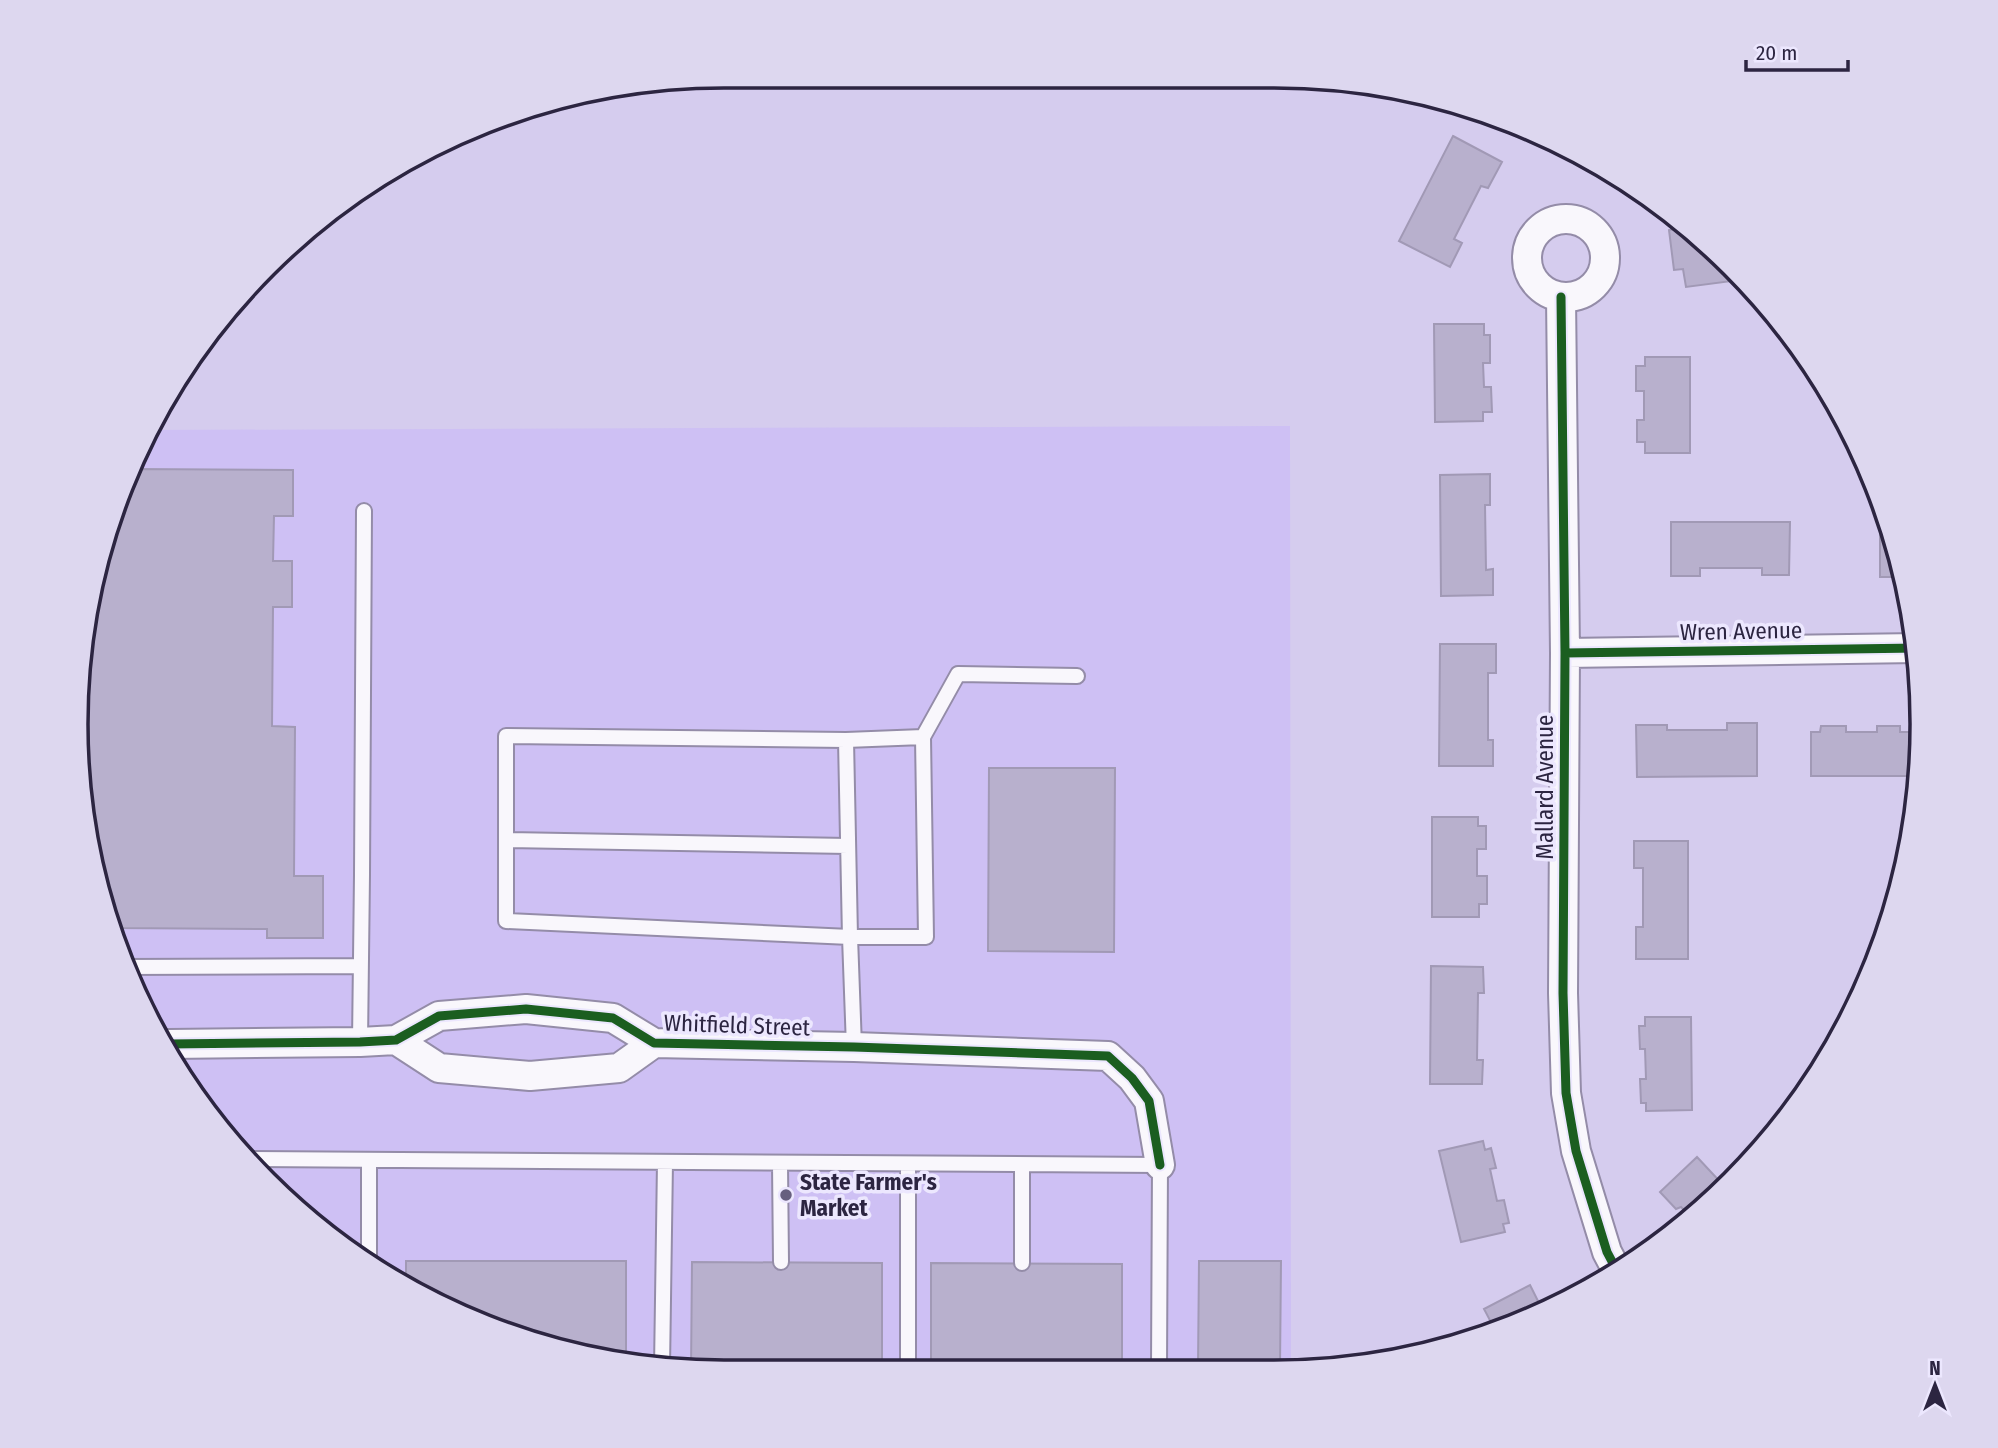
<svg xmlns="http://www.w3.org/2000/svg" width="1998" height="1448" viewBox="0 0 1998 1448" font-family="'Fira Sans Condensed',sans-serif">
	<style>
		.built { fill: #cec0f4 }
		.building { fill: #b8b0cd; stroke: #a199b5; stroke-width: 2 }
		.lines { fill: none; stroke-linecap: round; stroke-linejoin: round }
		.service-casing { stroke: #948ca8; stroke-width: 18 }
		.minor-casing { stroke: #948ca8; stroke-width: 32 }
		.service { stroke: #f9f7fc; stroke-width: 14 }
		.minor { stroke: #f9f7fc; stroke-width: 28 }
		.cycleway-casing { stroke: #ece7fe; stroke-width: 13 }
		.cycleway { stroke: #1b5e20; stroke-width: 9 }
		.poi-dot { fill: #675f7e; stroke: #ece7fe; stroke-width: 2.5 }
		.labels { text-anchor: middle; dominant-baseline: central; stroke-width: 7; stroke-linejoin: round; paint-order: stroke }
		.street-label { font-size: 23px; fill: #2c2541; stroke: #ece7fe }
		.poi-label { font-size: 23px; font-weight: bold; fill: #2c2541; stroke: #ece7fe; text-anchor: start }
		.rim { fill: none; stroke: #2c2541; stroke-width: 3.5 }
	</style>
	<rect width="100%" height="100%" fill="#d5ccee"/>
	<path class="built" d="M1290 426 1291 1368 682 1371 556 1351 437 1306 329 1238 236 1151 125 973 81 808V639L142 437 147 430Z"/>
	<path class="building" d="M1453 136 1502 162 1488 188 1481 186 1454 239 1462 243 1450 267 1399 241Z
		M1675 225 1730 271 1732 281 1686 287 1683 269 1674 270 1669 230 1676 229Z
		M1434 324H1484V335H1490V363H1483L1484 387H1491L1492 412H1483V421L1435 422Z
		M1645 357H1690V453H1645V442H1637V420H1644V391H1636V366H1645Z
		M132 469 293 470V516H274L273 561H292V607H273L272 726 295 727 294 876H323V938H267V929L113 928 81 808V639Z
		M1490 474V505H1485L1486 570 1493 569V595L1441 596 1440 475Z
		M1880 496 1888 516 1903 577H1880Z
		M1671 522H1790L1789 575H1762V568H1700V576H1671Z
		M1440 644H1496V673H1488V740H1493V766H1439Z
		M1727 723H1757V776L1637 777 1636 725H1667V730H1727Z
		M1821 726H1846V732H1877V726H1900V732H1911V776H1811V732H1820Z
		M989 768H1115L1114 952 988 951Z
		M1432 817H1478V826H1486V849H1477V876H1487V904H1479V917H1432Z
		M1634 841H1688V959H1636V927H1643V868H1634Z
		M1431 966 1483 967 1484 993H1478L1477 1060H1483L1482 1084H1430Z
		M1645 1017H1691L1692 1110 1646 1111V1103H1641L1640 1079H1646L1645 1049H1640L1639 1026H1645Z
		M1483 1141 1485 1150 1491 1148 1496 1168 1490 1169 1497 1201 1504 1200 1509 1223 1503 1224 1505 1232 1461 1242 1439 1151Z
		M1697 1157 1725 1187 1701 1212 1692 1218 1681 1207 1676 1209 1660 1192Z
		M406 1261H626V1362L556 1351 437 1306 406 1286Z
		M1199 1261H1281L1280 1368H1198Z
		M692 1262 882 1263V1370L691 1371Z
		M931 1263 1122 1264V1369L931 1370Z
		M1530 1285 1541 1307 1537 1309 1538 1313 1493 1326 1484 1309Z"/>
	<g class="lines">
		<defs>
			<path id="service" d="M923 737 958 674 1077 676
				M846 740 923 737 926 937H850L506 921V736L846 740 850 937 854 1047
				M507 840 848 846
				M123 967 360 966
				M360 1042 362 875 364 511
				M244 1159 1160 1165 1159 1368
				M780 1164 781 1262
				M1022 1165V1263
				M369 1263V1160
				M662 1368 665 1162
				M908 1370V1164"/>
			<path id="minor" d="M1527 258a39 39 0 1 1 78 0a39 39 0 1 1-78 0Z
				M1561 297 1565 653 1563 993 1566 1093 1576 1151 1607 1252 1616 1269
				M1565 653 1918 648
				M396 1040 439 1068 530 1076 619 1068 654 1043
				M169 1044 360 1042 396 1040 439 1016 526 1009 613 1018 654 1043 854 1047 1108 1056 1132 1078 1149 1101 1160 1165"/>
		</defs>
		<use href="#service" class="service-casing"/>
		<use href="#minor" class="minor-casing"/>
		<use href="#service" class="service"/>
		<use href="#minor" class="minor"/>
		<defs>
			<path id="cycleway" d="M1561 297 1565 653 1563 993 1566 1093 1576 1151 1607 1252 1616 1269
				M1565 653 1918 648
				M169 1044 360 1042 396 1040 439 1016 526 1009 613 1018 654 1043 854 1047 1108 1056 1132 1078 1149 1101 1160 1165"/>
		</defs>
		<use href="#cycleway" class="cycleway-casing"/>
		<use href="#cycleway" class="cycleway"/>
	</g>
	<circle class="poi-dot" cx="786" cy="1195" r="7"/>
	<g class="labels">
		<g class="street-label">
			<text transform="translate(1741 631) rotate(-1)">Wren Avenue</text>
			<text transform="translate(1545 787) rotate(-90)">Mallard Avenue</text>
			<text transform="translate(737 1025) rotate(2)">Whitfield Street</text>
		</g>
		<g class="poi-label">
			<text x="800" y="1182">State Farmer's<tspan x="800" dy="26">Market</tspan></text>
		</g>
	</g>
	<path d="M0 0H1998V1448H0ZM724 88H1274A636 636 0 0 1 1910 724V724A636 636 0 0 1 1274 1360H724A636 636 0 0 1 88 724V724A636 636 0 0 1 724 88Z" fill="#ddd7ef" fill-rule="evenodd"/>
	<path class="rim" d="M724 88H1274A636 636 0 0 1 1910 724V724A636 636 0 0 1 1274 1360H724A636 636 0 0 1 88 724V724A636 636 0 0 1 724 88Z"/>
	<g transform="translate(1935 1385)" stroke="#ece7fe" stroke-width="5" paint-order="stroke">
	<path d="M0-5L12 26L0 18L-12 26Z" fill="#2c2541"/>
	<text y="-10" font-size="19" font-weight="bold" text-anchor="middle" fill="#2c2541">N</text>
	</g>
	<path d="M1746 60v10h102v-10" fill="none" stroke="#2c2541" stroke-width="3.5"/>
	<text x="1756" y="60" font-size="21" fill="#2c2541" stroke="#ece7fe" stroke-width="5" paint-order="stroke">20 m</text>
</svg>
